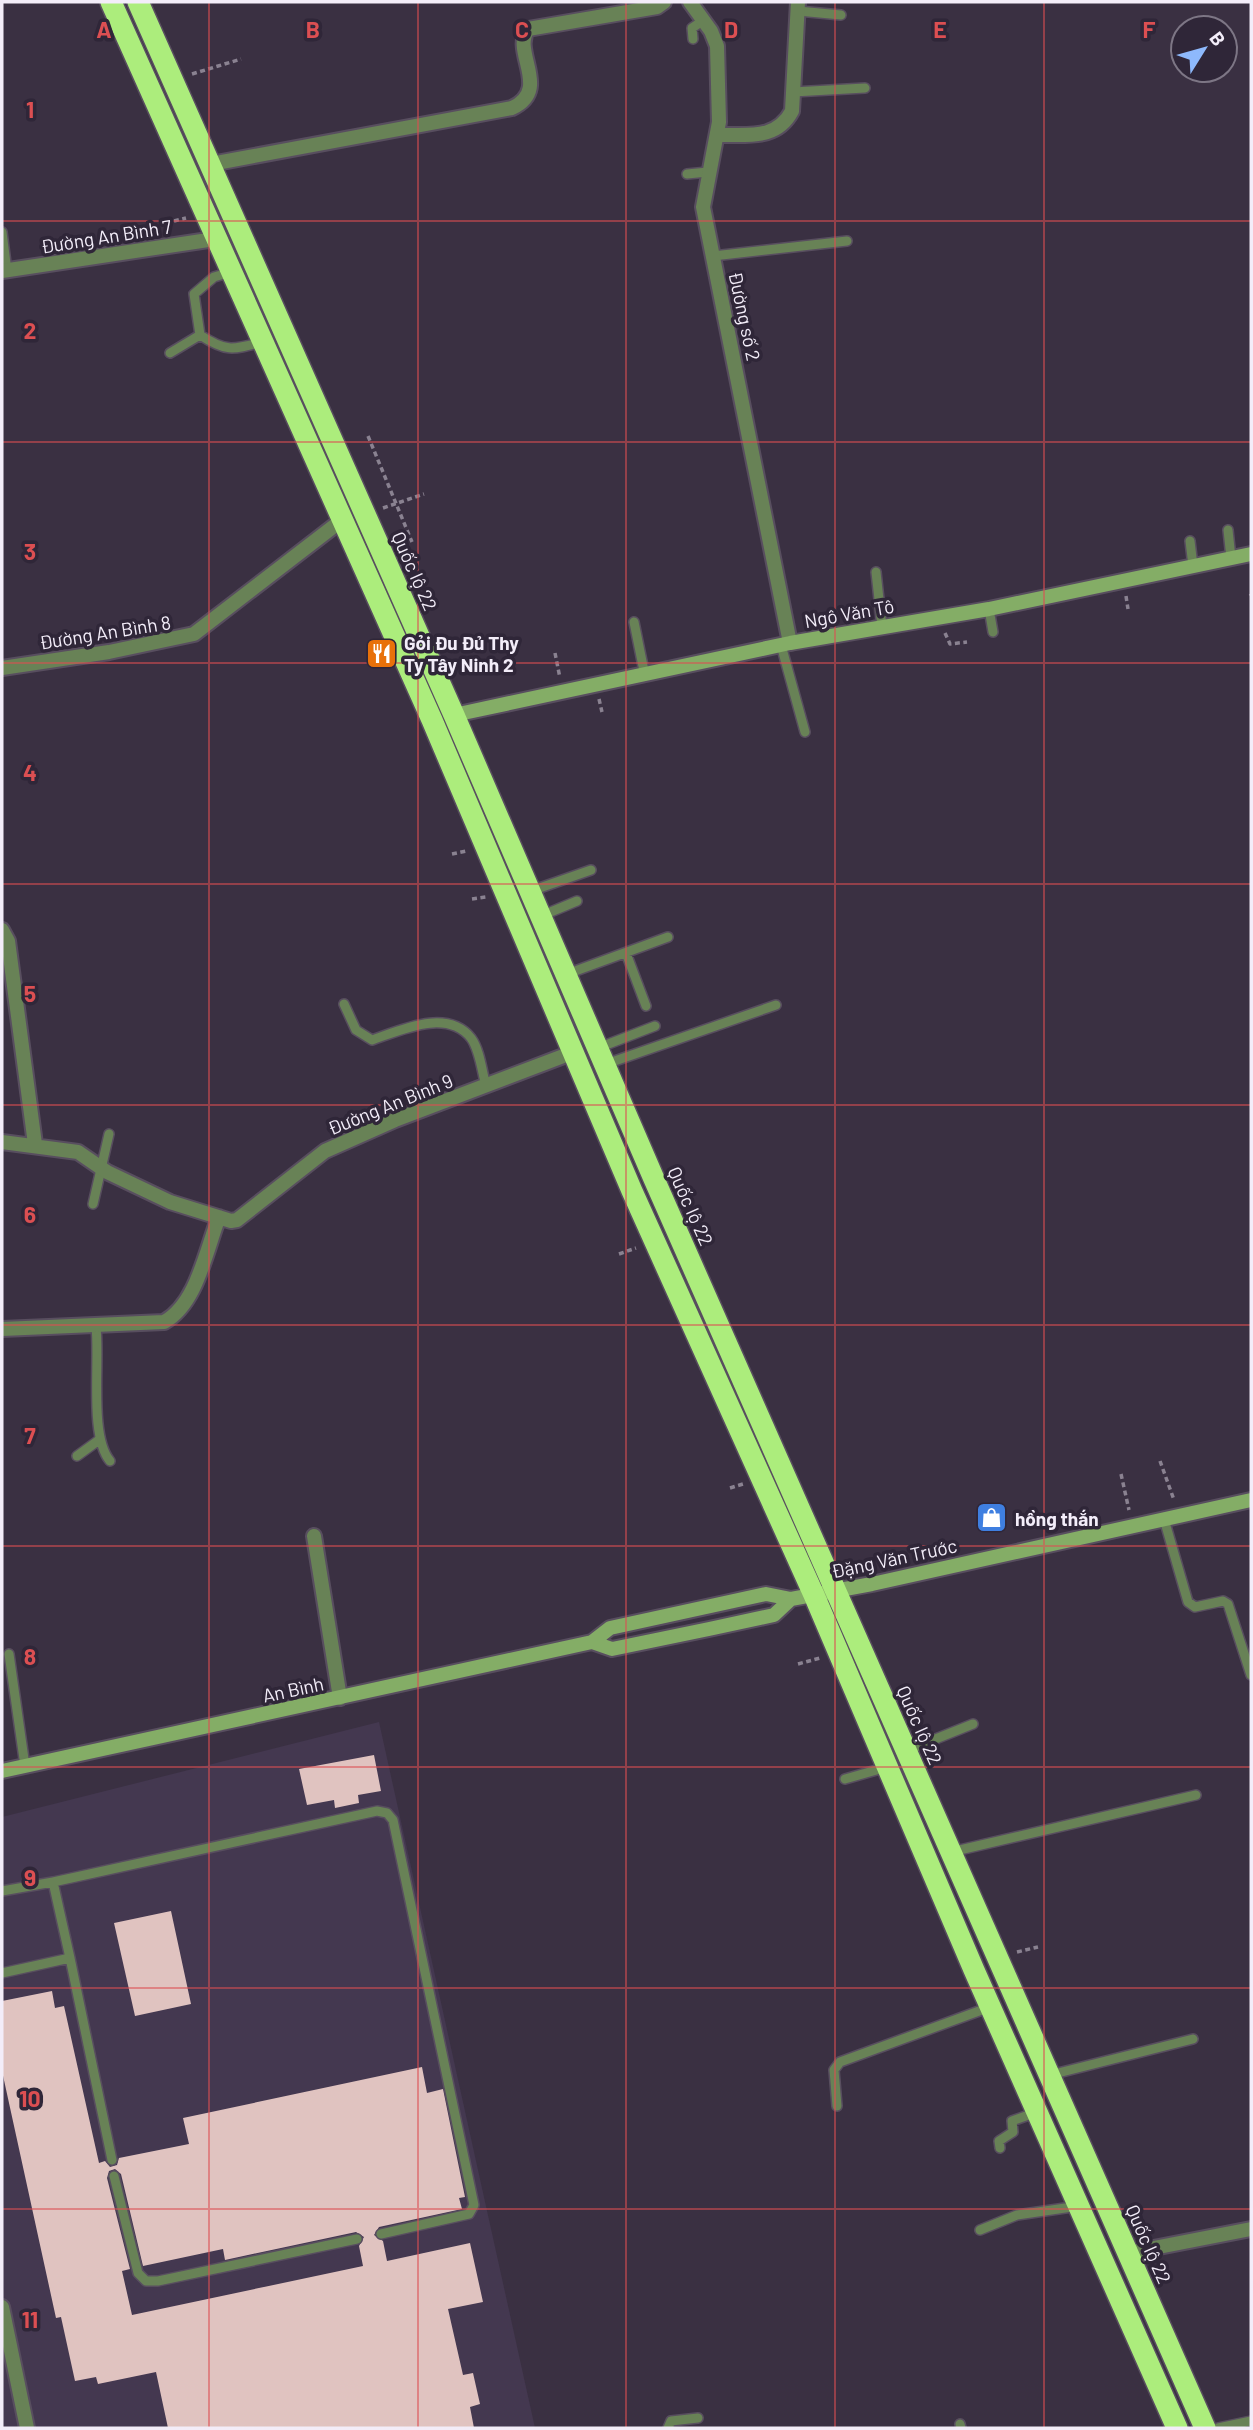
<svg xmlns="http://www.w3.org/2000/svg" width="1253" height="2430" viewBox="0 0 1253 2430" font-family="Barlow,sans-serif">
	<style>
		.built { fill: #443850 }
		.building { fill: #e0c3c0; fill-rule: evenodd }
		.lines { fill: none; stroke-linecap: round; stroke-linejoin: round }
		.lane-casing { stroke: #584e5f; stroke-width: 12 }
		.street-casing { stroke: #584e5f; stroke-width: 18 }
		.secondary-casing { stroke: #584e5f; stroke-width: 18 }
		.highway-casing { stroke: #584e5f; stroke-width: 24 }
		.path { stroke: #8a8291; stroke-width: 3.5; stroke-dasharray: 5 3.5; stroke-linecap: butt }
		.lane { stroke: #688256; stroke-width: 9 }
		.street { stroke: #688256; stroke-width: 14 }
		.secondary { stroke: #84ad66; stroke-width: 14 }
		.highway { stroke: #aced7c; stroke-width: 21 }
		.grid { fill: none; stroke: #dc4f52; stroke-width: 2; stroke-opacity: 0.55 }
		.labels { text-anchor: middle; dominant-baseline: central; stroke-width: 7; stroke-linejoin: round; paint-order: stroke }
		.street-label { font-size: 19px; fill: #f3edf9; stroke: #2f2638 }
		.poi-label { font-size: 19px; font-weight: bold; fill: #f3edf9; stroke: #2f2638; text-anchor: start }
		.grid-label { font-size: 23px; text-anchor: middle; font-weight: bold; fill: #dc4f52; stroke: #2f2638; stroke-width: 7; stroke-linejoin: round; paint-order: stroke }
	</style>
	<rect width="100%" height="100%" fill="#3a3042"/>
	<path class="built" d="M379 1722 535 2428H2V1817Z"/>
	<path class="building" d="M374 1755 381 1791 358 1795 359 1803 335 1808 334 1800 307 1805 299 1769Z
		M171 1911 191 2004 135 2016 114 1923Z
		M52 1991 55 2008 64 2006 99 2163 105 2161 110 2167 117 2165 119 2158 189 2144 183 2118 422 2067 427 2093 443 2089 465 2197 459 2198 462 2209 379 2227 374 2235 383 2241 387 2261 470 2243 483 2302 448 2309 463 2375 473 2373 480 2404 470 2407 474 2428H168L156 2372 98 2384 96 2377 75 2381 61 2317 56 2318 2 2071V2001ZM115 2169 121 2174 143 2266 223 2249 225 2260 356 2232 364 2237 359 2246 363 2266 132 2315 122 2271 130 2269 107 2178 109 2171Z"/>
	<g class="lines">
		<defs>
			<path id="lane" d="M798 11 841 15
				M693 39 692 28 704 20
				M793 92 865 88
				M687 174 708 172
				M2 232 7 271
				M713 256 847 241
				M231 272 214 277 194 294 200 335C226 352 232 350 262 342
				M170 353 200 335
				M1228 530 1231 558
				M1190 541 1193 566
				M876 572 882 627
				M989 609 993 632
				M634 622 645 676
				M781 645 805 732
				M531 891 591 870
				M541 916 577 901
				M626 953 646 1006
				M567 974 668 937
				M344 1004 356 1030 372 1040C401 1030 447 1008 471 1038 480 1050 482 1072 486 1086
				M598 1048 655 1026
				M606 1064 776 1005
				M93 1204 109 1134
				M96 1327C100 1363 89 1436 110 1461
				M77 1456 99 1440
				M1164 1519 1188 1602 1195 1607 1223 1601 1228 1604 1251 1675
				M9 1654 25 1766
				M908 1750 973 1724
				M845 1779 887 1767
				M951 1852 1196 1795
				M2 1891 53 1882
				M70 1958 53 1882 377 1811 387 1813 393 1820 474 2205 469 2214 381 2234
				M2 1973 70 1958 112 2160
				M1050 2075 1193 2039
				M837 2106 834 2070 840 2062 990 2007
				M1000 2148 999 2141 1013 2132 1012 2121 1037 2112
				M114 2176 138 2273 146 2281H158L357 2239
				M980 2230 1017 2215 1079 2206
				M960 2424 961 2428
				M668 2428 671 2421 698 2418
				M1218 2428 1251 2421"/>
			<path id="street" d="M690 2 711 31 717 46 719 122 703 207 790 643
				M717 135C747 134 776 141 792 111L798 2
				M211 164 512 108C552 89 511 52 528 29L657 7 664 2
				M2 271 215 239
				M2 668 109 652 194 634 342 520
				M2 930 8 941 35 1144
				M2 1142 78 1152 107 1172 170 1202 231 1221 237 1220 325 1151 395 1120 574 1052
				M2 1329 164 1322C197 1304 206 1250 219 1217
				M314 1536 340 1698
				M1128 2253 1251 2229
				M2 2307 27 2428"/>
			<path id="secondary" d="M454 715 790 643 989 609 1251 554
				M592 1642 612 1649 709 1629 774 1615 791 1599
				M2 1771 592 1642 610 1628 766 1594 791 1599 872 1584 1251 1500"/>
			<path id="highway" d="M111 2 432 720 632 1191 814 1595 974 1970 1177 2428
				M138 2 454 715 654 1179 1205 2428"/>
		</defs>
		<use href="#lane" class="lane-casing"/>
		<use href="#street" class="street-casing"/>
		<use href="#secondary" class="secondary-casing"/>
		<use href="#highway" class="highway-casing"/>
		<path class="path" d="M192 74 241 59
			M174 221 186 218
			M368 436 412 542
			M383 508 424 494
			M1126 596 1128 609
			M1250 596 1251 595
			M945 633 950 644 967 642
			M555 653 560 678
			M599 699 602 712
			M452 854 466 851
			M472 899 486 897
			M619 1254 636 1248
			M1160 1461 1174 1500
			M1121 1474 1129 1510
			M730 1488 743 1484
			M798 1664 820 1658
			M1017 1952 1038 1947"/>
		<use href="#lane" class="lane"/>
		<use href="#street" class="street"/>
		<use href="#secondary" class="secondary"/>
		<use href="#highway" class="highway"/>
	</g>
	<path class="grid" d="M209 2V2428M418 2V2428M626 2V2428M835 2V2428M1044 2V2428M2 221H1251M2 442H1251M2 663H1251M2 884H1251M2 1105H1251M2 1325H1251M2 1546H1251M2 1767H1251M2 1988H1251M2 2209H1251"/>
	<defs>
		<symbol id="restaurant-square" viewBox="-11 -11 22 22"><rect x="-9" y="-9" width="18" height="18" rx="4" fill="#e8710a" stroke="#2f2638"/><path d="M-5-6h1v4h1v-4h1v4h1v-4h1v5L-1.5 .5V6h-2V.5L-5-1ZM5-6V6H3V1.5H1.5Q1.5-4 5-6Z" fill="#fff"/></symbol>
		<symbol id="shop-square" viewBox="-11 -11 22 22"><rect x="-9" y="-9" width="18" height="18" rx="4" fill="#3f7fe0" stroke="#2f2638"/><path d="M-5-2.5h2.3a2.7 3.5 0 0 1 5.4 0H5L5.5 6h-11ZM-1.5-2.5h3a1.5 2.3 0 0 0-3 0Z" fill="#fff"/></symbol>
	</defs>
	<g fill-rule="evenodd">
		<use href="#restaurant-square" x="364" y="636" width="35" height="35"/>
		<use href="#shop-square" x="974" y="1500" width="35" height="35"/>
	</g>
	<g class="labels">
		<g class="street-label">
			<text transform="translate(106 236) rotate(-9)">Đường An Bình 7</text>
			<text transform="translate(745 316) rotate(78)">Đường số 2</text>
			<text transform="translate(415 571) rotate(66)">Quốc lộ 22</text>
			<text transform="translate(849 613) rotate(-10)">Ngô Văn Tô</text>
			<text transform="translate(105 632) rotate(-9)">Đường An Bình 8</text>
			<text transform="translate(390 1104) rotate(-22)">Đường An Bình 9</text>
			<text transform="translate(691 1206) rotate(66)">Quốc lộ 22</text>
			<text transform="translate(894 1558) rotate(-12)">Đặng Văn Trước</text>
			<text transform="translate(293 1689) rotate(-12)">An Bình</text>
			<text transform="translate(920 1725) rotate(66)">Quốc lộ 22</text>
			<text transform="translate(1149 2244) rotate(66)">Quốc lộ 22</text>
		</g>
		<g class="poi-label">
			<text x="404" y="642">Gỏi Đu Đủ Thy<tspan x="404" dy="22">Ty Tây Ninh 2</tspan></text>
			<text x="1015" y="1518">hồng thắn</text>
		</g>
	</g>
	<g class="grid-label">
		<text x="104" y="38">A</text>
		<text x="313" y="38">B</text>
		<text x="522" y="38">C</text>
		<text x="731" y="38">D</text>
		<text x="940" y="38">E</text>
		<text x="1149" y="38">F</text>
		<text x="30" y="118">1</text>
		<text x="30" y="339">2</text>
		<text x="30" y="560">3</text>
		<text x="30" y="781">4</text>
		<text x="30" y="1002">5</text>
		<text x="30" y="1223">6</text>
		<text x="30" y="1444">7</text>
		<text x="30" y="1665">8</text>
		<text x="30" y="1886">9</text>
		<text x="30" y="2107">10</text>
		<text x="30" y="2328">11</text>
	</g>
	<rect width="1253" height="2430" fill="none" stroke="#f3edf9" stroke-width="7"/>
	<g transform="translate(1204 49) rotate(53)"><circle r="33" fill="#2f2638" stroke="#7d7685" stroke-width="2"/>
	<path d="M0-5L12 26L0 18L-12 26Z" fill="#8eb9fc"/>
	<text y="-10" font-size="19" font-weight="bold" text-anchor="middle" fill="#f3edf9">B</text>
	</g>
</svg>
